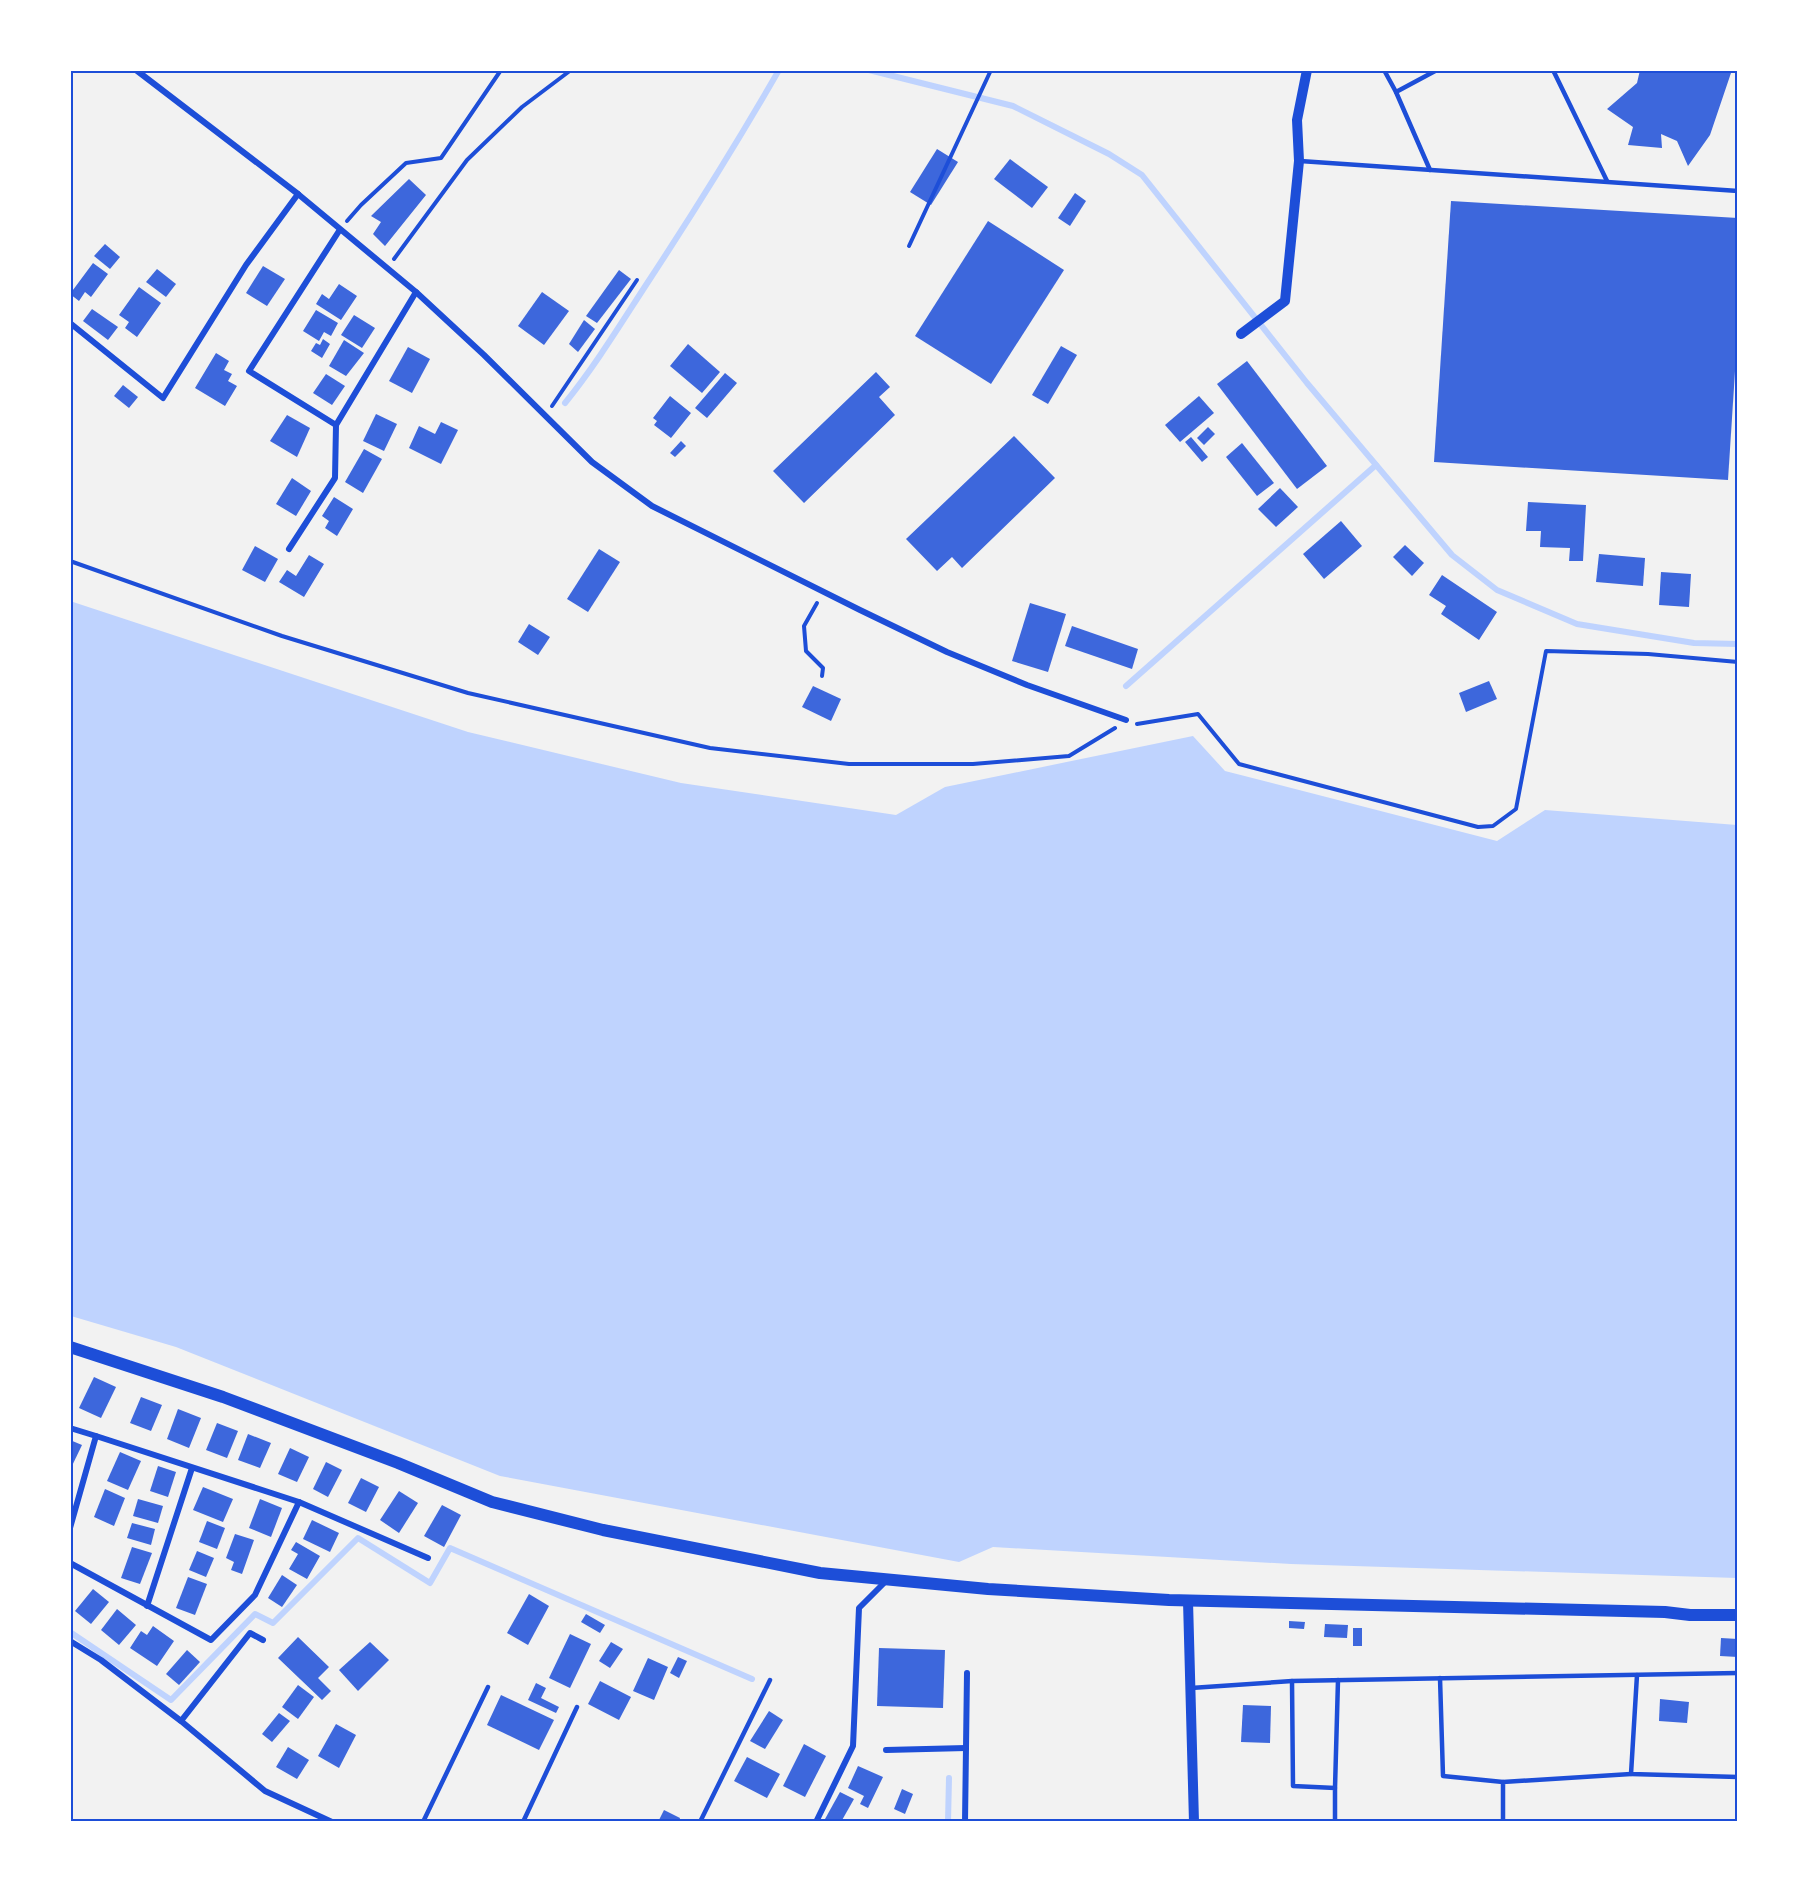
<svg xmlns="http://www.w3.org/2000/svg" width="1808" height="1892" font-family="'Asap Condensed',sans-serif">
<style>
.water{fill:#bfd3fe}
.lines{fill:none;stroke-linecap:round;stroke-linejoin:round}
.stream{stroke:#bfd3fe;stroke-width:6}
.building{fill:#3d67dc}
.path{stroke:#1d4ed8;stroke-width:4}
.service{stroke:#1d4ed8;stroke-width:4.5}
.minor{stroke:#1d4ed8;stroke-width:6}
.tertiary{stroke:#1d4ed8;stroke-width:10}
.secondary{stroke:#1d4ed8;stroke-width:12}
.neatline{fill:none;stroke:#1d4ed8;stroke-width:2}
</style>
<rect width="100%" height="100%" fill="#f2f2f2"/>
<polygon class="water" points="70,601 468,732 681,783 896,815 945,787 1193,736 1225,771 1497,841 1545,810 1737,825 1737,1578 1291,1564 993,1547 959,1562 500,1476 176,1347 71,1316"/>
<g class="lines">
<g class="stream">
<polyline points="869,70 1013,106 1109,154 1142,175 1307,383 1452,555 1497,590 1577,624 1694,643 1738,644"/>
<path d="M565 403C595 366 620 325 646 285 692 215 737 143 779 70"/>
<polyline points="1126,686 1376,465"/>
<polyline points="70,1632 171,1700 255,1614 273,1623 358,1538 430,1583 450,1548 752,1679"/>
<polyline points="948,1822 949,1778"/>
</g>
</g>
<g class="building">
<polygon points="1640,70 1732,70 1710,135 1688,166 1677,141 1661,134 1662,148 1628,145 1633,127 1607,109 1637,83"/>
<polygon points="937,149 958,162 931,205 910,192"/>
<polygon points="1010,159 1048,187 1032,208 994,179"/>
<polygon points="409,179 426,195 385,246 373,234 381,222 371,216"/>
<polygon points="1075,193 1086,201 1070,226 1058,218"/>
<polygon points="1451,201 1738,218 1738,325 1728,480 1434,462"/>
<polygon points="988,221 1064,270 991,384 915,336"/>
<polygon points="105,244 120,257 110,269 94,256"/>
<polygon points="93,263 108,274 91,297 85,292 79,301 70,294"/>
<polygon points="263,266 285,279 267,306 246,293"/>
<polygon points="157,269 176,284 166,297 146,282"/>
<polygon points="619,270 631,279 597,323 586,316"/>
<polygon points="339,284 357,296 341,320 316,304 322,294 329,299"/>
<polygon points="139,287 161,303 137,337 125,328 129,322 119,315"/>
<polygon points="542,292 569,311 544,345 518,326"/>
<polygon points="92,309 118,327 108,340 83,321"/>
<polygon points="316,310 338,323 331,336 324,332 319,341 303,331"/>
<polygon points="354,315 375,328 362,348 341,335"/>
<polygon points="584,320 595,329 578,352 569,344"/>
<polygon points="323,339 330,344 322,358 311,351 316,343 320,345"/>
<polygon points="344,340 364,353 346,376 329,366"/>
<polygon points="688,344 720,372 702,393 670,366"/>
<polygon points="1061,346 1077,355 1048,404 1032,395"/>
<polygon points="408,347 430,359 412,393 389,381"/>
<polygon points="216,353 229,361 224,370 232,374 228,381 237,386 225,406 195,388"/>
<polygon points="1247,361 1327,466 1297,489 1217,384"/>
<polygon points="876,372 890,387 879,397 895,415 804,503 773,471"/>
<polygon points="725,373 737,383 707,418 695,408"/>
<polygon points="326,374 345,386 332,405 313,393"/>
<polygon points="123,385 138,397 129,408 114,396"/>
<polygon points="670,396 691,413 671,438 654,425 657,421 653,418"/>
<polygon points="1199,396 1214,413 1180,442 1165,425"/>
<polygon points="376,414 397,424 384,451 363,441"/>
<polygon points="287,415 310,428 297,457 270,441"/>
<polygon points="441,422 458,430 441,464 409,448 419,426 435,434"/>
<polygon points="1208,427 1215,434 1204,445 1197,438"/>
<polygon points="1014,436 1055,478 962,568 952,557 937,571 906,539"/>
<polygon points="1191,437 1208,457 1202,462 1185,442"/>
<polygon points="681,441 686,446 675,457 670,453"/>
<polygon points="1242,443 1274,483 1257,496 1226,457"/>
<polygon points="364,449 382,459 363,493 345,482"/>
<polygon points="292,478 311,491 296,516 276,504"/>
<polygon points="1280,488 1298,507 1276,527 1258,509"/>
<polygon points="334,497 353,509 337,536 325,528 329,521 322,516"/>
<polygon points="1528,502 1586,505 1583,561 1569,561 1570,548 1540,547 1541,531 1526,531"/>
<polygon points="1341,521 1362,546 1324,579 1303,554"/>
<polygon points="1405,545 1424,563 1412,576 1393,557"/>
<polygon points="255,546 278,559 265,582 242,570"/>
<polygon points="599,549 620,562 588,612 567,599"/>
<polygon points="1599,554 1645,558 1643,586 1596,582"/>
<polygon points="309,555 324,564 304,597 279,582 287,570 296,576"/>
<polygon points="1661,572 1691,574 1689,607 1659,605"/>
<polygon points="1442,575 1497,612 1479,640 1441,614 1446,606 1429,595"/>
<polygon points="1030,603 1066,614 1048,672 1012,661"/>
<polygon points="529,624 550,637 538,655 518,642"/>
<polygon points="1072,626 1138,649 1132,669 1065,646"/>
<polygon points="1489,681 1497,699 1466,712 1459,693"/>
<polygon points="813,686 841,699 831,721 802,707"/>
<polygon points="94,1377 116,1387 101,1418 79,1408"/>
<polygon points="141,1397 162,1405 151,1431 130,1423"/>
<polygon points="178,1409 201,1418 189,1448 167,1439"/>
<polygon points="217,1423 238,1431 227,1458 206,1450"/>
<polygon points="248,1434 271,1443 260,1468 238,1460"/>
<polygon points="70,1440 82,1445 70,1470"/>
<polygon points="290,1448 309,1457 297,1482 278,1474"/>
<polygon points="120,1452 141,1461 128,1490 107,1481"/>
<polygon points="326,1462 342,1470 328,1497 313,1489"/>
<polygon points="158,1466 176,1472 168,1497 150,1491"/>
<polygon points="361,1478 379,1487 366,1512 348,1503"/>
<polygon points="203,1487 233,1499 223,1522 193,1510"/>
<polygon points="105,1489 125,1498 114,1526 94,1517"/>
<polygon points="399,1491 418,1503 399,1533 380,1520"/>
<polygon points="138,1499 163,1506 158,1523 133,1516"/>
<polygon points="260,1499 282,1508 271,1537 249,1528"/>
<polygon points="442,1505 461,1515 444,1547 424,1536"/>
<polygon points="312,1520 339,1533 330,1552 303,1539"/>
<polygon points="207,1521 225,1528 217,1549 199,1542"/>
<polygon points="132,1523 155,1529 151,1545 127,1538"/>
<polygon points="235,1534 254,1540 242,1574 231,1570 234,1562 226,1558"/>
<polygon points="296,1542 320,1556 307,1579 289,1569 298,1554 291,1550"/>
<polygon points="132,1547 152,1553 140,1584 121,1578"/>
<polygon points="197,1551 214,1558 206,1577 189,1570"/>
<polygon points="282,1575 297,1585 282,1607 268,1598"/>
<polygon points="188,1577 207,1584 195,1615 176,1608"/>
<polygon points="93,1589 109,1602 91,1624 75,1611"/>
<polygon points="529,1594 549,1606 528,1645 507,1633"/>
<polygon points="117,1609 136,1625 119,1645 101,1630"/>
<polygon points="586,1614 605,1625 600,1633 581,1622"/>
<polygon points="1289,1621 1305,1622 1304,1629 1289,1628"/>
<polygon points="1325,1624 1348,1625 1347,1638 1324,1637"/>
<polygon points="153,1626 174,1641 157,1666 130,1648 141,1631 147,1635"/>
<rect x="1353" y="1628" width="9" height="18"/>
<polygon points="570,1634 591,1644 570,1688 549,1678"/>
<polygon points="298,1637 329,1667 318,1678 331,1691 322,1700 278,1658"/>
<polygon points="1721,1638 1738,1639 1738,1657 1720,1656"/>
<polygon points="370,1642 389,1660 358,1691 339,1670"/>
<polygon points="611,1642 623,1649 610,1668 599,1661"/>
<polygon points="879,1648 945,1650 943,1708 877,1706"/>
<polygon points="187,1650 200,1662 179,1685 166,1674"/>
<polygon points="678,1657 687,1661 679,1678 670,1673"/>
<polygon points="648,1658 668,1667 654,1700 633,1691"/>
<polygon points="600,1681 631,1697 619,1720 588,1704"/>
<polygon points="536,1683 546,1688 541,1698 559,1707 556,1713 528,1700"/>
<polygon points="298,1685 314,1697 298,1719 282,1707"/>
<polygon points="501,1695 554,1720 539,1750 487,1725"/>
<polygon points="1660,1699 1689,1702 1687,1723 1659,1721"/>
<polygon points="1243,1705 1271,1706 1270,1743 1241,1742"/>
<polygon points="769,1711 783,1720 765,1749 750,1741"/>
<polygon points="279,1713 290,1721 272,1742 262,1734"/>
<polygon points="336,1724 356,1735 339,1768 318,1756"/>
<polygon points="804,1744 826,1756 805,1797 783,1786"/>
<polygon points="288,1747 309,1760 297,1779 276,1767"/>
<polygon points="747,1757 780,1774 767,1798 734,1781"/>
<polygon points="858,1766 883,1777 868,1808 860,1804 864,1796 848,1788"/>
<polygon points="902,1789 913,1794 905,1814 894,1809"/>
<polygon points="840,1792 854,1799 841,1822 830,1822 825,1819"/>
<polygon points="664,1810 680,1818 679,1822 658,1822"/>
</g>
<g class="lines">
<g class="path">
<polyline points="624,70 628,71"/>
<polyline points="347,221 361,205 406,163 441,158 501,70"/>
<polyline points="909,246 991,70"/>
<polyline points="394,259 467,160 522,107 571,70"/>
<polyline points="552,406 637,280"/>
<polyline points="70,561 282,636 468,693 710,748 849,764 973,764 1069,756 1115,728"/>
<polyline points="817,603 804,626 806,651 823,668 822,676"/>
<polyline points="1137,724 1198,714 1239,764 1478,827 1493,826 1516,809 1546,651 1648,654 1738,662"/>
</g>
<g class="service">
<polyline points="1384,70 1396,92"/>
<polyline points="1553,70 1607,181"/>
<polyline points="1300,161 1738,191"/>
<polyline points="1430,170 1396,92 1437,70"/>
<polyline points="1637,1675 1631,1774 1738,1777"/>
<polyline points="1440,1678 1443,1776 1503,1782"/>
<polyline points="1292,1681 1293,1786 1335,1788 1335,1822"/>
<polyline points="1191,1688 1292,1681 1738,1673"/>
<polyline points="1335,1788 1338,1680"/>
<polyline points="423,1822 488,1687"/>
<polyline points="523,1822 577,1707"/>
<polyline points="700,1822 770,1680"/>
<polyline points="1503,1822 1503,1782 1631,1774"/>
</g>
<g class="minor">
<polyline points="136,70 298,194 416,292 484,355 592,462 652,506 860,610 947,652 1027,685 1126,720"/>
<polyline points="70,323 163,398 246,265 298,194"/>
<polyline points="336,425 249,371 339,231"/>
<polyline points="289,549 335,478 336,425 416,292"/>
<polyline points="70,1428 96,1436 70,1528"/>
<polyline points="96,1436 299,1502 428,1558"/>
<polyline points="70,1563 211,1640 255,1595 299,1502"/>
<polyline points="147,1606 192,1468"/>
<polyline points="70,1641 101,1660 181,1721 265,1791 332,1822"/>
<polyline points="181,1721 250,1633 263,1640"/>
<polyline points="886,1750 966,1748"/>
<polyline points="816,1822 853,1746 859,1608 887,1580"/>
<polyline points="965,1822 967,1673"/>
</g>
<g class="tertiary">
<polyline points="1241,334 1285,301 1299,161 1297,120 1307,70"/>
<polyline points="1188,1601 1194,1822"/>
</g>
<polyline class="secondary" points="70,1347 223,1397 398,1463 492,1502 603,1530 820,1573 988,1589 1169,1600 1665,1612 1690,1615 1738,1615"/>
</g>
<rect width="1808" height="1892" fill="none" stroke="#ffffff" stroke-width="144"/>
<rect x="72" y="72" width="1664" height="1748" class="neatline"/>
</svg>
